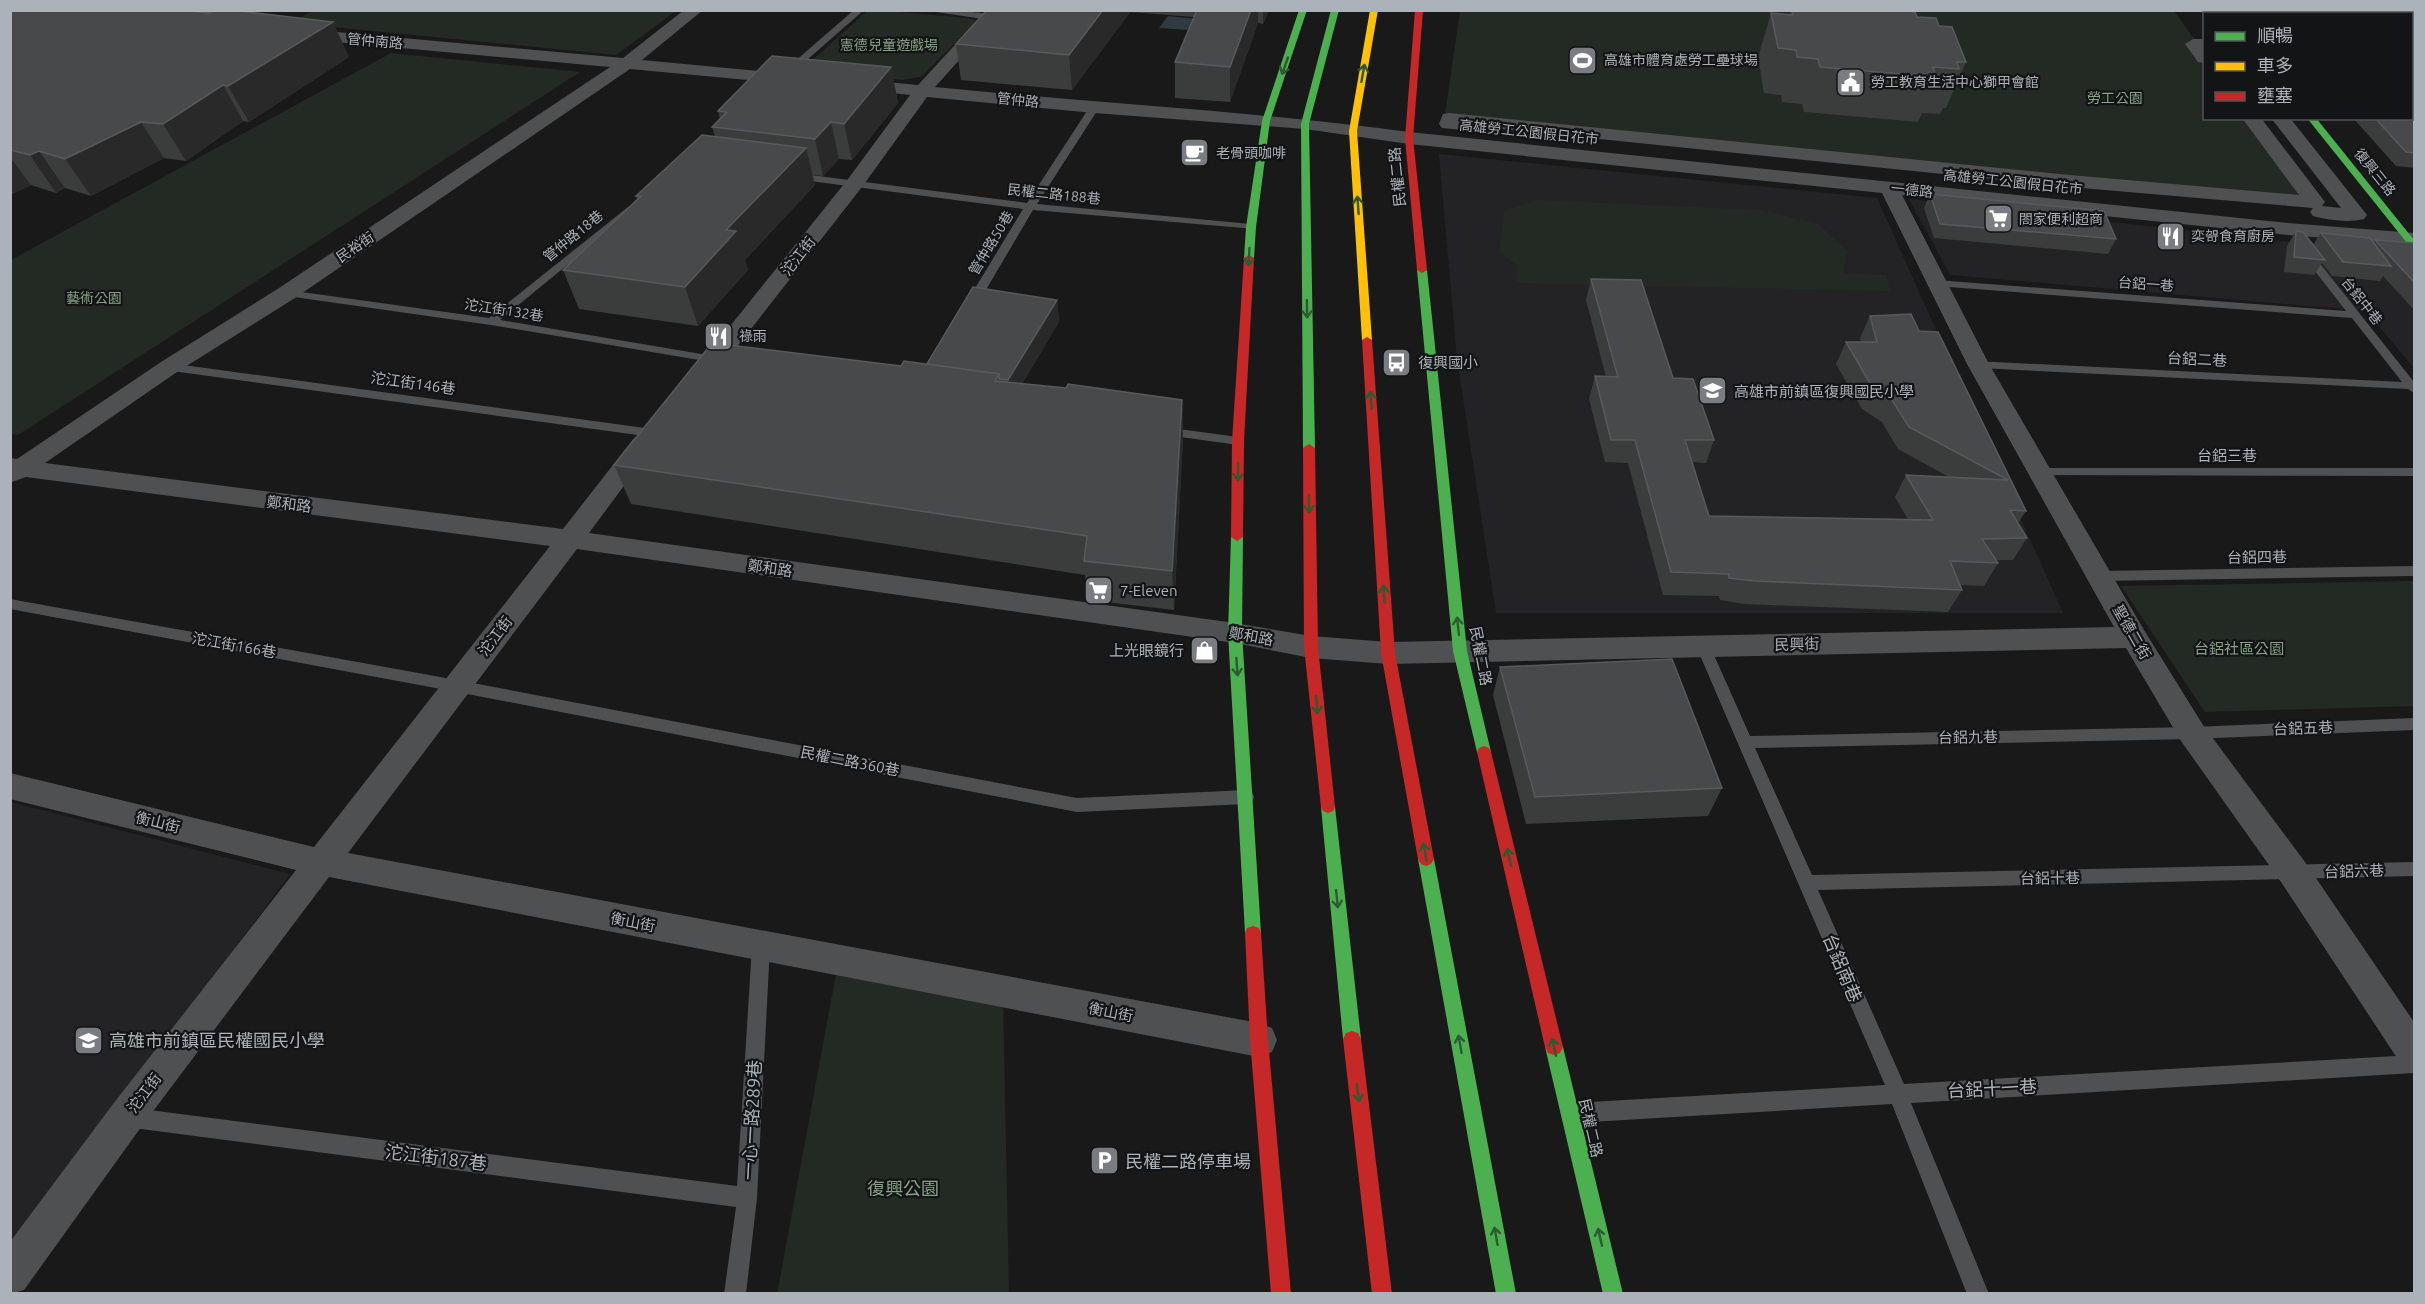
<svg xmlns="http://www.w3.org/2000/svg" width="2425" height="1304" font-family="Ubuntu,'Noto Sans TC',sans-serif">
<style>
.built{fill:#232325}
.green{fill:#232a23}
.water{fill:#303b3f}
.lines{fill:none;stroke-linecap:round;stroke-linejoin:round}
.lane{fill:#4e5052;fill-rule:evenodd}
.street{fill:#4e5052;fill-rule:evenodd}
.fast{fill:#4caf50;fill-rule:evenodd}
.slow{fill:#ffc107;fill-rule:evenodd}
.jam{fill:#c62828;fill-rule:evenodd}
.wall{fill:#3b3d3d}
.shaded-wall{fill:#292929}
.building{fill:#48494b;stroke:#575a5c;stroke-width:1.5}
.oneway{stroke:#2d5a30}
.labels{text-anchor:middle;dominant-baseline:central;stroke-width:4.5;stroke-linejoin:round;paint-order:stroke}
.far-street-label{font-size:14px;fill:#acb2b9;stroke:#131415}
.far-park-label{font-size:14px;fill:#87a384;stroke:#131415}
.far-poi-label{font-size:14px;fill:#acb2b9;stroke:#131415;text-anchor:start}
.street-label{font-size:15px;fill:#acb2b9;stroke:#131415}
.poi-label{font-size:15px;fill:#acb2b9;stroke:#131415;text-anchor:start}
.park-label{font-size:15px;fill:#87a384;stroke:#131415}
.near-street-label{font-size:18px;fill:#acb2b9;stroke:#131415}
.near-poi-label{font-size:18px;fill:#acb2b9;stroke:#131415;text-anchor:start}
.near-park-label{font-size:18px;fill:#87a384;stroke:#131415}
</style>
<rect width="100%" height="100%" fill="#191919"/>
<g class="built">
<polygon points="1439,154 1877,198 2063,613 1496,613 1457,359"/>
<polygon points="1909,199 2414,256 2414,368 2366,311 1950,275"/>
<polygon points="11,802 290,874 11,1249"/>
</g>
<g class="green">
<polygon points="313,10 676,11 616,55 292,23"/>
<polygon points="867,11 887,11 968,18 977,21 921,77 903,80 813,71 807,65"/>
<polygon points="1460,11 2174,11 2204,53 2204,118 2253,119 2319,207 1445,114"/>
<polygon points="391,53 580,72 18,435 11,434 11,260"/>
<polygon points="1538,200 1761,210 1818,224 1847,251 1843,273 1886,275 1890,291 1516,283 1518,265 1499,253 1504,211"/>
<polygon points="2414,581 2414,706 2205,712 2121,586"/>
<polygon points="838,963 1003,997 1009,1293 777,1294"/>
</g>
<polygon class="water" points="1168,16 1197,19 1190,30 1159,28"/>
<g class="lines">
<g class="lane">
<polygon points="854,10 864,10 792,73 786,73 786,69"/>
<polygon points="922,10 954,10 990,14 994,17 990,20"/>
<polygon points="1094,105 1099,108 1037,204 1251,224 1255,225 1255,229 1033,210 977,305 971,308 965,305 1023,209 795,179 790,176 795,173 1027,203 1089,108"/>
<polygon points="628,207 633,210 632,212 500,320 719,357 725,361 723,364 491,325 287,296 281,293 287,290 489,318"/>
<polygon points="2306,250 2310,251 2414,382 2414,393 2408,389 1978,368 1972,364 1974,361 2402,382 2352,318 1936,286 1930,283 1936,280 2346,311 2301,253"/>
<polygon points="169,363 652,429 658,433 652,437 165,370 165,364"/>
<polygon points="1164,427 1238,437 1244,441 1238,445 1159,434 1158,431"/>
<polygon points="2039,468 2414,468 2414,476 2034,475 2032,472 2034,469"/>
<polygon points="2414,566 2414,576 2099,581 2092,576 2099,571"/>
<polygon points="10,599 457,680 1077,798 1246,790 1252,792 1254,797 1252,802 1246,804 1077,812 457,692 10,609"/>
<polygon points="1703,640 1708,642 1710,646 1750,736 2192,727 2414,718 2414,730 2192,739 1755,748 1812,875 2414,862 2414,876 1818,890 1904,1084 2414,1055 2414,1073 1911,1103 1989,1294 1967,1294 1892,1104 1573,1123 1566,1120 1563,1113 1566,1106 1573,1103 1885,1085 1696,646 1698,642"/>
<polygon points="761,938 767,940 770,946 757,1198 746,1294 724,1294 736,1207 126,1127 119,1124 116,1117 119,1110 126,1107 737,1186 752,946 755,940"/>
</g>
<g class="street">
<path d="M684 10H703L642 60 792 74 798 75 801 79 798 83 792 84 630 69 295 298 177 372 45 463 563 529 634 438 643 436 652 438 655 444 589 533 1235 623 1311 636 1388 642 2114 627 1967 364 1882 193 1409 144 1305 129 1094 113 927 97 862 187 711 380 703 382 695 380 691 375 848 179 910 95 855 89 849 88 846 84 849 80 855 79 918 85 987 10H1004L935 87C1093 103 1252 111 1409 132L2288 223 2414 233V245L2288 235 1902 195 1989 364 2144 630 2203 725 2305 862 2414 1022V1069L2401 1064 2281 882 2181 741 2126 648 1388 664 1311 658 1235 643 577 549 348 853 1259 1023 1272 1028 1277 1040 1272 1052 1259 1057 329 877 139 1130 24 1290 10 1294V1242L113 1104 296 870 10 799V773L314 847 550 546 26 477 12 482 10 458 17 459 161 362 279 288 610 67 303 39 295 34 297 31 303 29 623 58Z"/>
<polygon points="2193,39 2204,39 2204,63 2198,62 2185,44"/>
<rect x="2412" y="44" width="2" height="10"/>
<path d="M1449 113 2070 175 2299 195 2242 118H2261L2322 198 2325 202 2322 206 2341 208 2271 118H2290L2367 215 2364 219C2349 223 2328 220 2313 216L2310 212 2313 208 2070 187 1492 128 1483 132 1442 128 1439 124 1443 114Z"/>
</g>
<g class="fast">
<polygon points="1299,10 1307,10 1270,121 1256,227 1254,258 1249,261 1244,258 1246,227 1262,121"/>
<polygon points="1331,10 1339,10 1309,124 1315,448 1309,452 1303,448 1301,124"/>
<polygon points="2307,118 2316,118 2414,240 2414,249 2411,248"/>
<polygon points="1422,267 1427,270 1467,651 1491,752 1489,756 1479,756 1477,752 1453,651 1417,270"/>
<polygon points="1237,533 1243,537 1242,633 1261,933 1259,938 1253,940 1247,938 1245,933 1228,633 1231,537"/>
<polygon points="1328,801 1333,803 1335,807 1361,1039 1358,1045 1352,1047 1346,1045 1343,1039 1321,807 1323,803"/>
<polygon points="1426,852 1431,854 1434,859 1516,1294 1496,1294 1418,859 1421,854"/>
<polygon points="1554,1039 1560,1041 1563,1047 1623,1294 1603,1294 1545,1047 1548,1041"/>
</g>
<g class="slow">
<polygon points="1370,10 1378,10 1357,131 1372,340 1367,343 1362,340 1349,131"/>
<polygon points="2220,10 2227,10 2229,14 2222,14"/>
</g>
<g class="jam">
<polygon points="1415,10 1423,10 1413,138 1427,270 1422,273 1417,270 1405,138"/>
<polygon points="1249,255 1254,258 1244,441 1243,537 1237,541 1231,537 1232,441 1244,258"/>
<polygon points="1367,337 1372,340 1395,653 1434,859 1431,864 1426,866 1421,864 1418,859 1381,653 1362,340"/>
<polygon points="1309,444 1315,448 1318,647 1335,807 1333,811 1328,813 1323,811 1321,807 1304,647 1303,448"/>
<polygon points="1484,746 1489,748 1491,752 1563,1047 1560,1053 1554,1055 1548,1053 1545,1047 1477,752 1479,748"/>
<polygon points="1253,926 1259,928 1261,933 1268,1040 1291,1294 1271,1294 1250,1040 1245,933 1247,928"/>
<polygon points="1352,1031 1358,1033 1361,1039 1392,1294 1372,1294 1343,1039 1346,1033"/>
</g>
</g>
<g class="wall">
<polygon points="10,10 349,57 249,122 243,121 186,161 164,158 91,196 65,188 56,193 31,185 10,195"/>
<polygon points="987,10 1269,10 1263,24 1258,23 1230,102 1175,98 1175,62 1194,17 1130,12 1072,90 961,80 956,44"/>
<polygon points="1791,10 1900,10 1939,26 1966,62 1946,108 1943,108 1940,114 1922,113 1918,122 1804,112 1802,104 1782,102 1781,95 1764,93 1758,57 1771,13 1789,15"/>
<polygon points="2252,10 2315,10 2317,14 2254,14"/>
<polygon points="891,67 898,103 852,160 839,159 823,176 812,175 815,185 745,260 748,270 698,326 579,309 563,270 637,199 636,196 715,137 712,127 720,119 718,111"/>
<polygon points="2415,111 2415,168 2396,166 2353,118 2412,118"/>
<polygon points="1930,194 2116,239 2108,254 1934,238 1924,208"/>
<polygon points="2296,231 2313,245 2321,233 2373,242 2375,240 2415,243 2415,311 2383,276 2380,281 2332,276 2322,263 2314,275 2284,272 2287,246"/>
<polygon points="1591,279 1673,378 1714,440 1706,463 1692,462 1709,516 1908,519 1895,497 1906,475 1949,477 1898,449 1882,422 1862,409 1836,364 1846,342 1861,342 1860,338 1870,316 1919,331 2026,511 2018,523 2027,538 2013,560 1996,560 1998,563 1984,586 1959,585 1962,590 1948,612 1745,604 1720,600 1719,596 1663,595 1628,463 1605,462 1589,399 1595,376 1606,377 1586,300"/>
<polygon points="1057,300 1059,322 1022,384 1182,400 1183,439 1174,610 1088,600 1085,575 631,504 614,465 901,366 927,364"/>
<polygon points="1500,667 1722,788 1708,816 1526,824 1493,695"/>
</g>
<g class="shaded-wall">
<polygon points="1103,10 1130,10 1130,12 1072,90 1069,55"/>
<polygon points="1251,10 1258,10 1258,23 1230,102 1230,67"/>
<polygon points="1263,10 1269,10 1263,24"/>
<polygon points="333,22 349,57 249,122 228,86"/>
<polygon points="891,67 898,103 852,160 844,124"/>
<polygon points="223,85 243,121 186,161 163,124"/>
<polygon points="141,122 164,158 91,196 65,159"/>
<polygon points="831,122 839,159 823,176 815,139"/>
<polygon points="806,148 815,185 745,260 748,270 698,326 685,287 726,230"/>
<polygon points="39,151 65,188 56,193 30,155"/>
<polygon points="10,157 31,185 10,195"/>
<polygon points="1057,300 1059,322 1011,402 1008,380"/>
<polygon points="1182,400 1183,439 1174,610 1172,571"/>
</g>
<g class="building">
<polygon points="10,10 180,10 209,13 214,10 230,10 333,22 228,86 223,85 163,124 141,122 65,159 39,151 30,155 10,150"/>
<polygon points="987,10 1103,10 1069,55 956,44"/>
<polygon points="1197,10 1251,10 1230,67 1175,62"/>
<polygon points="1792,10 1900,10 1915,12 1917,17 1936,18 1939,26 1952,27 1966,62 1957,62 1959,69 1933,67 1936,77 1820,67 1818,59 1797,57 1796,50 1778,48 1771,13 1793,15"/>
<polygon points="2279,10 2315,10 2317,14 2281,14"/>
<polygon points="772,56 891,67 844,124 831,122 815,139 712,127 727,112 718,111"/>
<polygon points="2412,108 2415,111 2415,153 2406,152 2375,118 2412,118"/>
<polygon points="702,135 806,148 726,230 736,231 685,287 563,270 641,196 636,196"/>
<polygon points="1930,194 2104,211 2116,239 1940,224"/>
<polygon points="2296,231 2303,232 2325,260 2294,257"/>
<polygon points="2321,233 2370,238 2391,266 2343,262"/>
<polygon points="2375,240 2415,243 2415,283"/>
<polygon points="1591,279 1641,280 1673,378 1693,379 1714,440 1685,440 1709,516 1933,520 1906,475 2008,480 1909,427 1892,400 1872,387 1846,342 1877,342 1870,316 1911,314 1919,331 1938,332 2026,511 2010,510 2027,538 1982,539 1998,563 1950,561 1962,590 1755,581 1729,578 1729,574 1671,572 1635,440 1611,440 1595,376 1618,377"/>
<polygon points="973,287 1057,300 1008,380 999,379 999,374 927,364"/>
<polygon points="712,343 901,366 904,361 999,374 995,381 1066,388 1068,384 1182,400 1172,571 1084,561 1087,536 614,465"/>
<polygon points="1672,659 1722,788 1535,797 1500,667"/>
</g>
<defs><path id="oneway-shaft" d="M-6 0H5M1.5-3L5.5 0L1.5 3" fill="none" stroke-width="1.6" stroke-linecap="round" stroke-linejoin="round" transform="scale(1.5)"/></defs>
<g class="oneway">
<use href="#oneway-shaft" transform="translate(1285 66) rotate(109)"/>
<use href="#oneway-shaft" transform="translate(1363 73) rotate(-80)"/>
<use href="#oneway-shaft" transform="translate(1358 205) rotate(-94)"/>
<use href="#oneway-shaft" transform="translate(1249 257) rotate(93)"/>
<use href="#oneway-shaft" transform="translate(1307 309) rotate(89)"/>
<use href="#oneway-shaft" transform="translate(1371 400) rotate(-94)"/>
<use href="#oneway-shaft" transform="translate(1238 472) rotate(91)"/>
<use href="#oneway-shaft" transform="translate(1309 504) rotate(89)"/>
<use href="#oneway-shaft" transform="translate(1384 594) rotate(-94)"/>
<use href="#oneway-shaft" transform="translate(1458 626) rotate(-96)"/>
<use href="#oneway-shaft" transform="translate(1237 667) rotate(86)"/>
<use href="#oneway-shaft" transform="translate(1317 705) rotate(84)"/>
<use href="#oneway-shaft" transform="translate(1425 852) rotate(-100)"/>
<use href="#oneway-shaft" transform="translate(1509 857) rotate(-103)"/>
<use href="#oneway-shaft" transform="translate(1337 899) rotate(84)"/>
<use href="#oneway-shaft" transform="translate(1460 1044) rotate(-100)"/>
<use href="#oneway-shaft" transform="translate(1554 1047) rotate(-103)"/>
<use href="#oneway-shaft" transform="translate(1358 1093) rotate(83)"/>
<use href="#oneway-shaft" transform="translate(1496 1236) rotate(-100)"/>
<use href="#oneway-shaft" transform="translate(1600 1237) rotate(-103)"/>
</g>
<defs>
<symbol id="stadium-square" viewBox="-11 -11 22 22"><rect x="-9" y="-9" width="18" height="18" rx="4" fill="#797c81" stroke="#131415"/><path d="M0-5a6.5 5 0 1 0 0 10a6.5 5 0 1 0 0-10ZM-3.5-1.8h7v3.6h-7Z" fill="#fff"/></symbol>
<symbol id="civic-square" viewBox="-11 -11 22 22"><rect x="-9" y="-9" width="18" height="18" rx="4" fill="#797c81" stroke="#131415"/><path d="M-.6-6.5H3V-4.5H.6V-3L4-1V1h2V6H-6V1h2V-1L-.6-3ZM-1.2 2.5V6h2.4V2.5Z" fill="#fff"/></symbol>
<symbol id="cafe-square" viewBox="-11 -11 22 22"><rect x="-9" y="-9" width="18" height="18" rx="4" fill="#797c81" stroke="#131415"/><path d="M-5.5-4.5H6V0H3Q3 3.5 0 3.5H-2.5Q-5.5 3.5-5.5 0ZM3-3.2v2h1.7v-2ZM-6 4.5H4V6H-6Z" fill="#fff"/></symbol>
<symbol id="supermarket-square" viewBox="-11 -11 22 22"><rect x="-9" y="-9" width="18" height="18" rx="4" fill="#797c81" stroke="#131415"/><path d="M-6-5.5h2.5l.6 2H6L4.5 2H-2.5L-4.4-4H-6ZM-1.5 3.2a1.3 1.3 0 1 0 .1 0ZM3 3.2a1.3 1.3 0 1 0 .1 0Z" fill="#fff"/></symbol>
<symbol id="restaurant-square" viewBox="-11 -11 22 22"><rect x="-9" y="-9" width="18" height="18" rx="4" fill="#797c81" stroke="#131415"/><path d="M-5-6h1v4h1v-4h1v4h1v-4h1v5L-1.5 .5V6h-2V.5L-5-1ZM5-6V6H3V1.5H1.5Q1.5-4 5-6Z" fill="#fff"/></symbol>
<symbol id="bus-square" viewBox="-11 -11 22 22"><rect x="-9" y="-9" width="18" height="18" rx="4" fill="#797c81" stroke="#131415"/><path d="M-5-6H5V4H4V6H2V4H-2V6H-4V4H-5ZM-3.5-4V0h7V-4ZM-3.5 1.2v1.5H-2V1.2ZM2 1.2v1.5H3.5V1.2Z" fill="#fff"/></symbol>
<symbol id="school-square" viewBox="-11 -11 22 22"><rect x="-9" y="-9" width="18" height="18" rx="4" fill="#797c81" stroke="#131415"/><path d="M0-5L7-2L0 1L-7-2ZM-4 1L0 2.5L4 1V4Q0 6-4 4Z" fill="#fff"/></symbol>
<symbol id="shop-square" viewBox="-11 -11 22 22"><rect x="-9" y="-9" width="18" height="18" rx="4" fill="#797c81" stroke="#131415"/><path d="M-5-2.5h2.3a2.7 3.5 0 0 1 5.4 0H5L5.5 6h-11ZM-1.5-2.5h3a1.5 2.3 0 0 0-3 0Z" fill="#fff"/></symbol>
<symbol id="parking-square" viewBox="-11 -11 22 22"><rect x="-9" y="-9" width="18" height="18" rx="4" fill="#797c81" stroke="#131415"/><path d="M-3.5-5.5H1a3.5 3.5 0 0 1 0 7H-1V5.5H-3.5ZM-1-3.4V-.6H.8a1.4 1.4 0 0 0 0-2.8Z" fill="#fff"/></symbol>
</defs>
<g fill-rule="evenodd">
<use href="#stadium-square" x="1566" y="44" width="33" height="33"/>
<use href="#civic-square" x="1834" y="66" width="33" height="33"/>
<use href="#cafe-square" x="1178" y="136" width="33" height="33"/>
<use href="#supermarket-square" x="1982" y="202" width="33" height="33"/>
<use href="#restaurant-square" x="2154" y="220" width="33" height="33"/>
<use href="#restaurant-square" x="702" y="320" width="33" height="33"/>
<use href="#bus-square" x="1380" y="346" width="33" height="33"/>
<use href="#school-square" x="1696" y="374" width="33" height="33"/>
<use href="#supermarket-square" x="1082" y="574" width="33" height="33"/>
<use href="#shop-square" x="1188" y="634" width="33" height="33"/>
<use href="#school-square" x="72" y="1024" width="33" height="33"/>
<use href="#parking-square" x="1088" y="1144" width="33" height="33"/>
</g>
<g class="labels">
<g class="far-street-label">
<text transform="translate(375 41) rotate(5)">管仲南路</text>
<text transform="translate(1018 100) rotate(6)">管仲路</text>
<text transform="translate(1529 132) rotate(6)">高雄勞工公園假日花市</text>
<text transform="translate(2375 172) rotate(51)">復興三路</text>
<text transform="translate(2013 182) rotate(6)">高雄勞工公園假日花市</text>
<text transform="translate(1912 190) rotate(6)">一德路</text>
<text transform="translate(1054 194) rotate(6)">民權二路188巷</text>
<text transform="translate(573 236) rotate(-39)">管仲路18巷</text>
<text transform="translate(991 243) rotate(-59)">管仲路50巷</text>
<text transform="translate(355 247) rotate(-34)">民裕街</text>
<text transform="translate(2146 284) rotate(4)">台鋁一巷</text>
<text transform="translate(2362 301) rotate(52)">台鋁中巷</text>
<text transform="translate(504 310) rotate(9)">沱江街132巷</text>
</g>
<g class="far-park-label">
<text x="889" y="45">憲德兒童遊戲場</text>
<text x="2115" y="98">勞工公園</text>
<text x="94" y="298">藝術公園</text>
</g>
<g class="far-poi-label">
<text x="1604" y="60">高雄市體育處勞工壘球場</text>
<text x="1871" y="82">勞工教育生活中心獅甲會館</text>
<text x="1216" y="153">老骨頭咖啡</text>
<text x="2019" y="219">閤家便利超商</text>
<text x="2191" y="236">奕哿食育廚房</text>
<text x="739" y="336">祿雨</text>
</g>
<g class="street-label">
<text transform="translate(1397 177) rotate(-96)">民權二路</text>
<text transform="translate(798 256) rotate(-52)">沱江街</text>
<text transform="translate(2197 359) rotate(3)">台鋁二巷</text>
<text transform="translate(413 383) rotate(8)">沱江街146巷</text>
<text x="2227" y="455">台鋁三巷</text>
<text transform="translate(289 504) rotate(7)">鄭和路</text>
<text transform="translate(2257 557) rotate(-1)">台鋁四巷</text>
<text transform="translate(770 568) rotate(8)">鄭和路</text>
<text transform="translate(2132 632) rotate(60)">聖德二街</text>
<text transform="translate(495 636) rotate(-53)">沱江街</text>
<text transform="translate(1251 636) rotate(10)">鄭和路</text>
<text transform="translate(1797 644) rotate(-1)">民興街</text>
<text transform="translate(234 645) rotate(10)">沱江街166巷</text>
<text transform="translate(1481 656) rotate(79)">民權二路</text>
<text transform="translate(2303 728) rotate(-2)">台鋁五巷</text>
<text transform="translate(1968 737) rotate(-1)">台鋁九巷</text>
<text transform="translate(850 761) rotate(11)">民權二路360巷</text>
<text transform="translate(158 822) rotate(14)">衡山街</text>
<text transform="translate(2354 871) rotate(-2)">台鋁六巷</text>
<text transform="translate(2050 878) rotate(-1)">台鋁十巷</text>
<text transform="translate(633 922) rotate(11)">衡山街</text>
<text transform="translate(1111 1012) rotate(11)">衡山街</text>
<text transform="translate(144 1093) rotate(-53)">沱江街</text>
<text transform="translate(1591 1128) rotate(77)">民權二路</text>
</g>
<g class="poi-label">
<text x="1418" y="362">復興國小</text>
<text x="1734" y="391">高雄市前鎮區復興國民小學</text>
<text x="1120" y="590">7-Eleven</text>
<text x="1184" y="650" text-anchor="end">上光眼鏡行</text>
</g>
<g class="park-label">
<text x="2239" y="648">台鋁社區公園</text>
</g>
<g class="near-street-label">
<text transform="translate(1843 968) rotate(67)">台鋁南巷</text>
<text transform="translate(1992 1088) rotate(-3)">台鋁十一巷</text>
<text transform="translate(751 1120) rotate(-87)">一心一路289巷</text>
<text transform="translate(436 1157) rotate(7)">沱江街187巷</text>
</g>
<g class="near-poi-label">
<text x="109" y="1040">高雄市前鎮區民權國民小學</text>
<text x="1125" y="1161">民權二路停車場</text>
</g>
<g class="near-park-label">
<text x="903" y="1188">復興公園</text>
</g>
</g>
<rect width="2425" height="1304" fill="none" stroke="#acb2b9" stroke-width="24"/>
<rect x="2203" y="12" width="210" height="108" fill="#131415" stroke="#505357" stroke-width="1.5"/>
<rect x="2215" y="32" width="30" height="9" fill="#4caf50" stroke="#505357" stroke-width="1.5"/>
<text x="2257" y="42" font-size="18" fill="#acb2b9">順暢</text>
<rect x="2215" y="62" width="30" height="9" fill="#ffc107" stroke="#505357" stroke-width="1.5"/>
<text x="2257" y="72" font-size="18" fill="#acb2b9">車多</text>
<rect x="2215" y="92" width="30" height="9" fill="#c62828" stroke="#505357" stroke-width="1.5"/>
<text x="2257" y="102" font-size="18" fill="#acb2b9">壅塞</text>
</svg>
